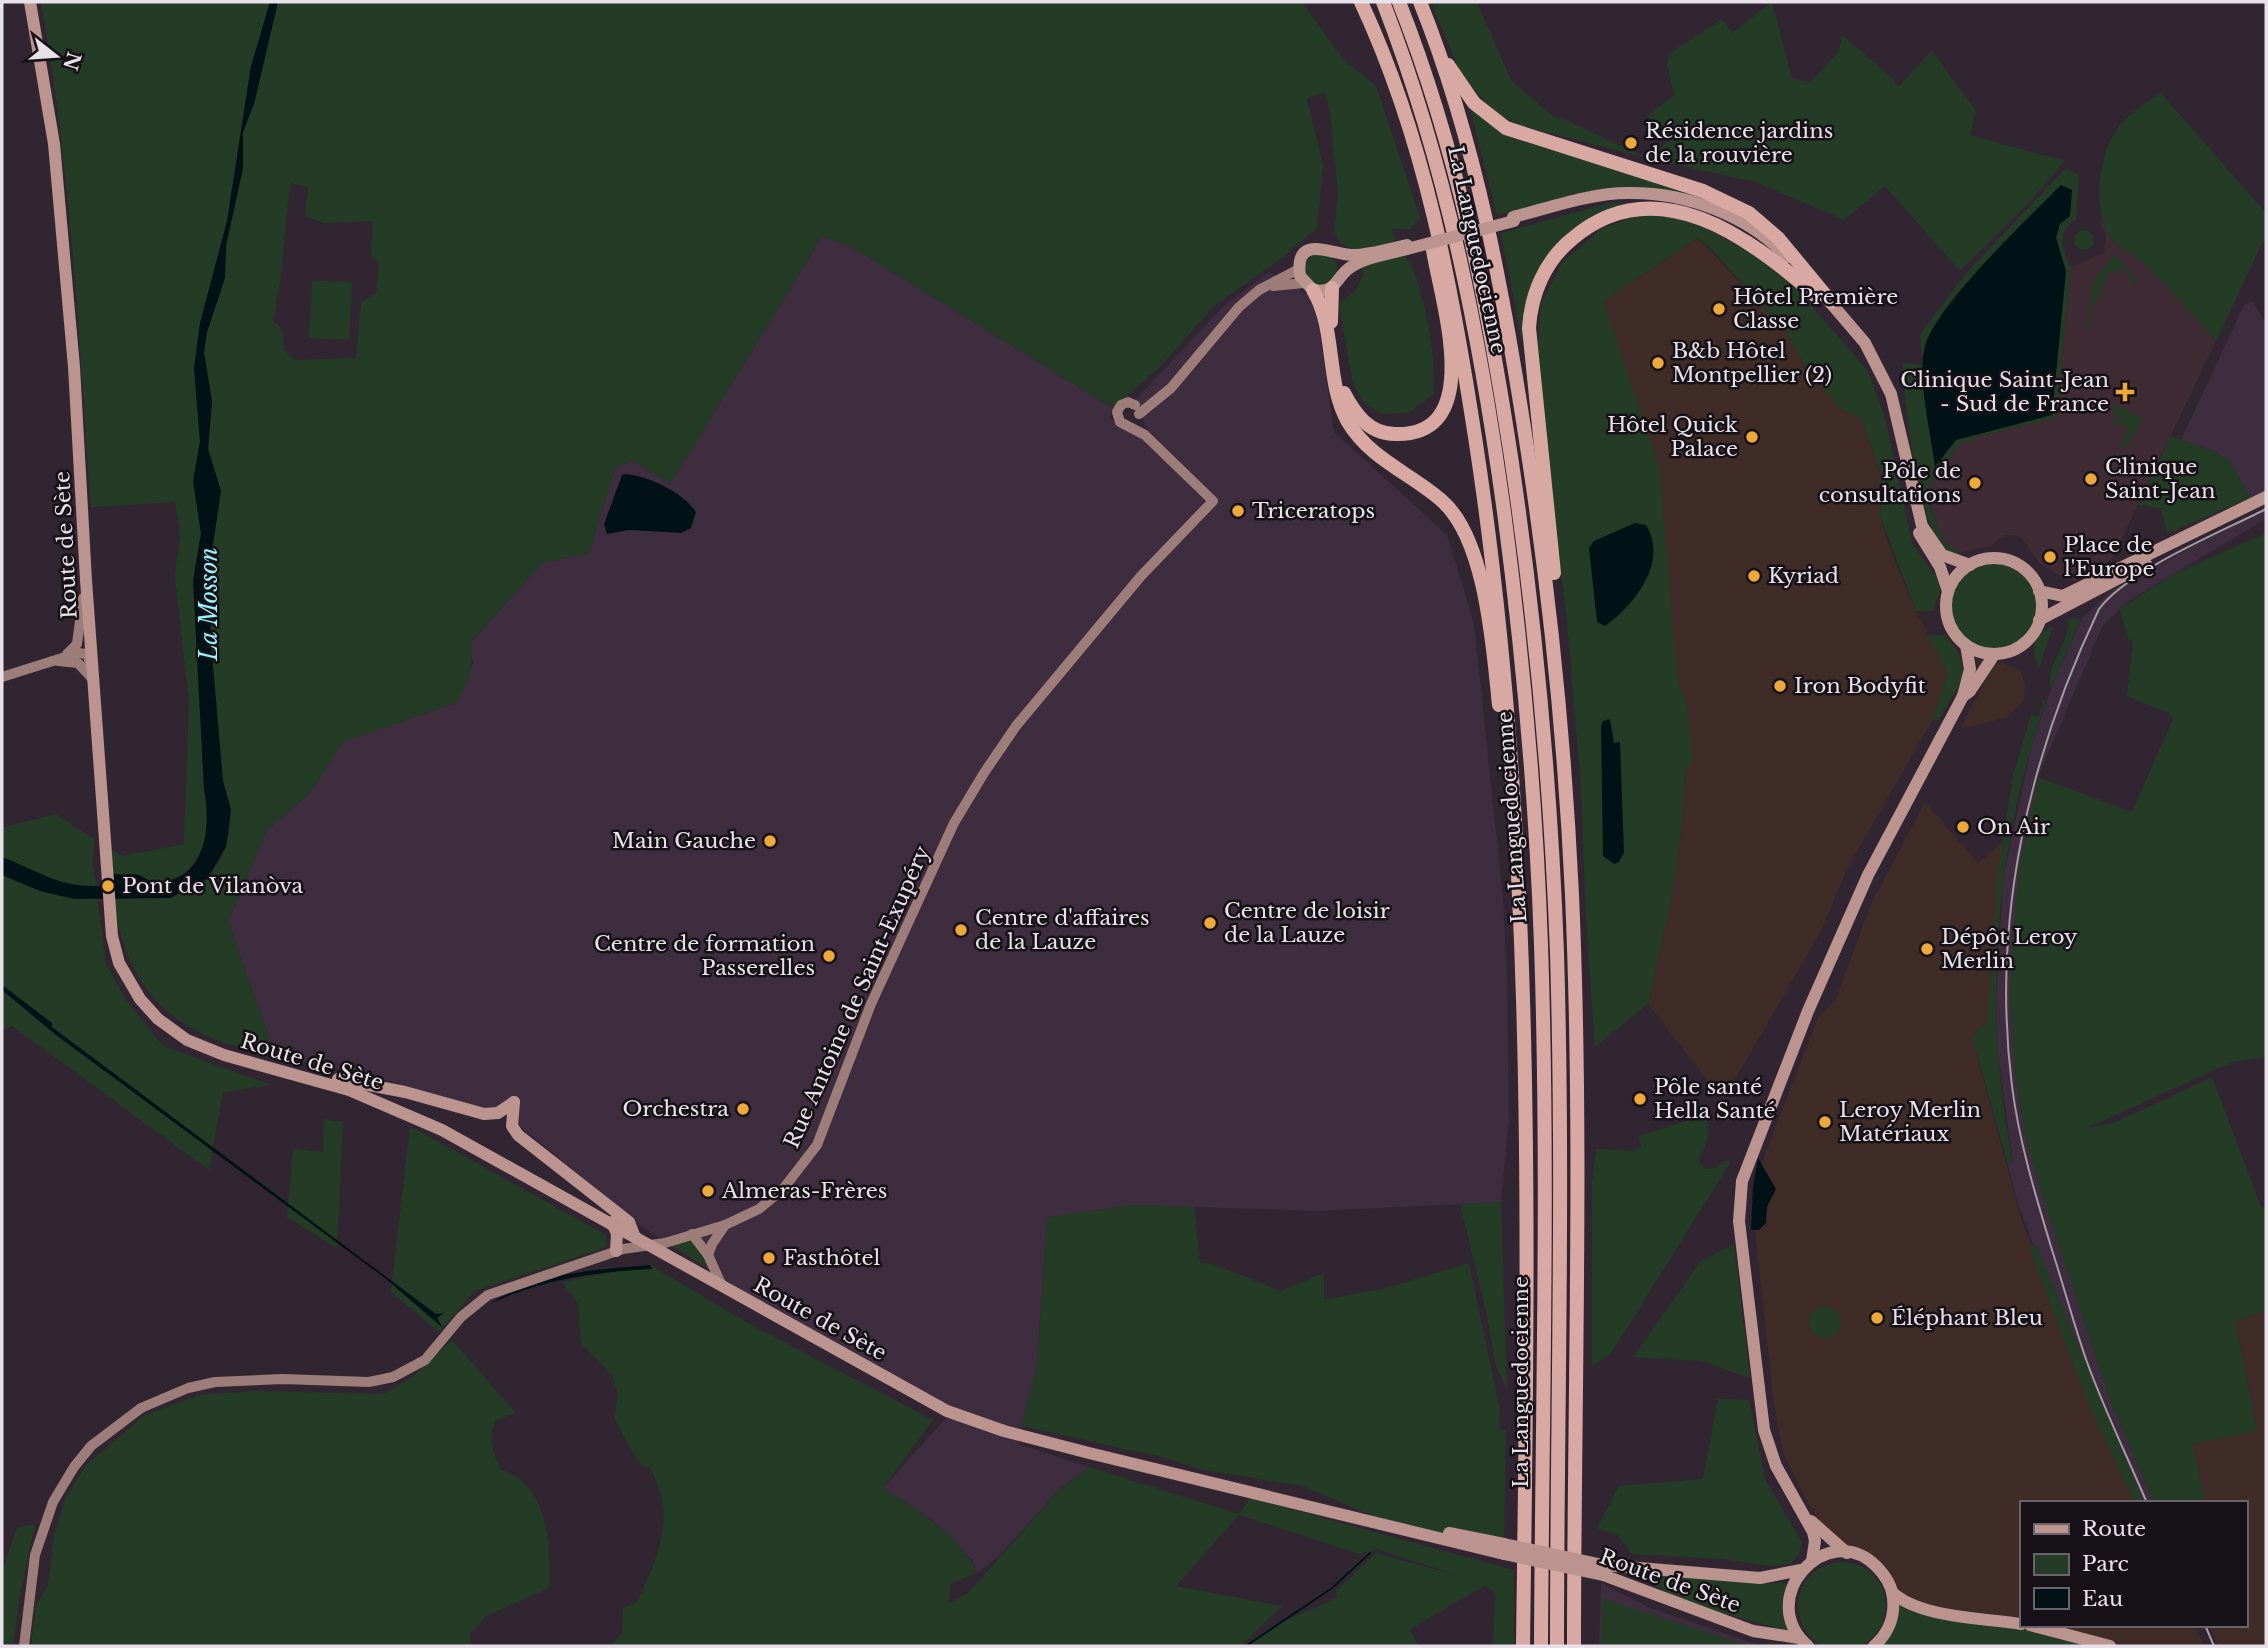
<svg xmlns="http://www.w3.org/2000/svg" width="2268" height="1648" font-family="'Libre Baskerville',serif">
<style>
.commercial{fill:#3f2c27}
.built{fill:#3e2d3e}
.medical{fill:#3e2b33}
.green{fill:#243c25;fill-rule:evenodd}
.water{fill:#001216}
.lines{fill:none;stroke-linecap:round;stroke-linejoin:round}
.stream{stroke:#001216;stroke-width:2}
.secondary{stroke:#9c7d7a;stroke-width:10}
.primary{stroke:#bb938f;stroke-width:12}
.highway{stroke:#d8a8a3;stroke-width:14}
.tram{stroke:#a49aa4;stroke-width:2}
.primary-bridge{stroke:#bb938f;stroke-width:12}
.poi-dot{fill:#eca93a;stroke:#161116;stroke-width:2.5}
.labels{text-anchor:middle;dominant-baseline:central;stroke-width:5;stroke-linejoin:round;paint-order:stroke}
.poi-label{font-size:21px;fill:#e9e1e9;stroke:#161116;text-anchor:start}
.street-label{font-size:21px;fill:#e9e1e9;stroke:#161116}
.water-label{font-size:23px;font-style:italic;fill:#99f3fe;stroke:#161116}
</style>
<rect width="100%" height="100%" fill="#312532"/>
<g class="commercial">
<polygon points="1698,238 1786,331 1805,366 1841,409 1862,420 1882,479 1880,516 1892,554 1916,611 1948,673 1932,721 1848,867 1821,931 1733,1083 1719,1095 1648,1004 1672,897 1682,824 1688,711 1677,676 1603,301"/>
<polygon points="2000,662 2020,670 2025,684 2024,700 2008,717 1960,729 1992,668"/>
<polygon points="1925,802 1978,863 2003,842 1988,1022 1972,1036 2021,1218 2081,1375 2139,1503 2021,1503 2021,1618 1918,1604 1900,1595 1817,1520 1783,1453 1773,1397 1755,1229 1758,1184 1764,1157 1818,1018 1836,999 1870,906"/>
<polygon points="2266,1311 2266,1646 2218,1646 2209,1625 2245,1625 2245,1503 2205,1503 2193,1444 2257,1430 2235,1320"/>
<polygon points="2052,1625 2195,1625 2204,1646 2128,1646"/>
</g>
<g class="built">
<polygon points="822,236 852,247 1113,408 1109,418 1140,436 1204,500 1203,506 1012,726 957,825 1016,730 1116,610 1217,498 1146,428 1136,399 1224,306 1269,272 1308,295 1316,306 1334,432 1447,535 1474,623 1503,898 1507,977 1509,1118 1501,1202 1317,1211 1135,1205 1047,1217 1037,1366 1018,1444 1089,1467 1060,1489 999,1556 977,1573 971,1559 932,1520 883,1488 953,1410 863,1367 638,1224 502,1111 423,1097 406,1085 275,1055 228,921 267,830 310,793 342,742 457,702 473,663 470,643 542,563 589,553 615,468 632,460 670,484"/>
<polygon points="2253,301 2266,325 2266,490 2250,498 2231,463 2218,453 2181,440 2244,305"/>
<polygon points="2266,507 2266,519 2127,602 2103,625 2038,777 2019,870 2010,997 2016,1080 2027,1142 2110,1400 2154,1503 2139,1503 2081,1375 2017,1201 2008,1165 2013,1162 1998,1053 1996,999 2003,880 2031,748 2051,689 2082,618 2112,590"/>
<polygon points="1601,1583 1650,1608 1759,1645 1790,1646 1599,1646"/>
</g>
<polygon class="medical" points="2101,218 2112,241 2139,258 2176,294 2216,341 2112,559 2075,581 2063,578 2039,563 2020,536 2005,535 1991,546 1960,553 1943,540 1925,491 1959,445 1980,436 2056,417 2071,267 2104,253 2106,234 2100,224"/>
<g class="green">
<path d="M41 2H270L251 66 227 221 200 323 194 368 200 441 193 481 201 533 193 581 204 789C205 798 208 808 209 816 209 844 187 891 152 882 147 881 143 876 138 875 130 873 119 875 111 874L109 847 123 856 184 844 189 702 175 577 180 533 175 502 91 507C79 338 71 169 41 2Z"/>
<path d="M278 2H1302L1342 58 1376 86 1420 217 1411 229H1392C1395 247 1410 260 1416 277 1427 311 1437 361 1433 395L1408 413 1382 414 1367 405 1353 385 1339 304 1355 291 1364 274 1353 249 1341 244 1334 231 1338 194 1330 113 1325 92 1307 99 1323 165 1317 228 1278 261 1215 305 1160 367 1113 408 852 247 822 236 670 484 632 460 615 468 589 553 542 563 471 642C474 666 469 681 457 702L343 742 310 793 267 830 228 921 275 1055C180 1040 128 997 113 899L170 898 189 890 207 879 220 861 230 833 231 810 223 781 211 644 210 564 221 491 208 449 212 401 204 353 207 332 225 278 226 246 243 168V132L254 104ZM290 183 308 187 305 215 324 223 373 221 371 256 379 263 376 294 361 302 356 358 295 360 284 350 282 329 273 321 280 283Z"/>
<polygon points="1431,2 1477,2 1511,80 1556,119 1562,118 1649,159 1671,138 1647,116 1674,95 1667,63 1673,51 1722,19 1732,33 1772,2 1792,79 1811,82 1839,51 1842,35 1893,79 1898,87 1932,51 1976,111 1970,135 2065,161 2026,206 1960,271 1885,186 1844,220 1756,182 1650,159 1522,126 1493,111 1461,74"/>
<path d="M2160 92 2266 213V235L2216 341C2192 314 2169 287 2142 262 2134 253 2119 249 2112 240 2091 213 2098 147 2122 123 2133 111 2147 102 2160 92Z"/>
<polygon points="1469,105 1488,123 1700,195 1698,199 1636,189 1497,215"/>
<path d="M2066 168 2079 175 2076 219C2056 232 2061 248 2071 267L2056 418 1980 436 1959 445 1925 491 1943 540 1960 553 1959 557C1948 552 1941 546 1935 535 1916 499 1905 406 1902 363L1923 365 1920 334 1968 271Z"/>
<path d="M1609 203H1637C1558 219 1531 266 1522 342L1501 233Z"/>
<polygon points="1644,213 1689,219 1751,253 1796,288 1868,371 1885,418 1912,543 1939,581 1940,593 1932,611 1916,611 1880,516 1882,478 1862,420 1841,409 1805,366 1786,331 1709,247 1698,238 1603,301 1659,467 1677,676 1688,711 1693,762 1685,770 1682,824 1672,897 1648,1004 1595,1047 1586,920 1581,786 1567,621 1536,371 1541,304 1563,261 1603,228"/>
<circle cx="2084" cy="240" r="10"/>
<circle cx="1321" cy="269" r="16"/>
<path d="M2115 254 2135 278 2136 292C2135 282 2128 272 2118 268L2115 274 2110 271 2092 309 2089 330H2086L2094 280Z"/>
<polygon points="312,280 352,282 349,340 309,338"/>
<polygon points="2114,404 2143,419 2124,449 2121,448 2128,426 2110,422 2114,416 2118,421 2122,418 2112,412"/>
<polygon points="2171,436 2218,453 2231,463 2250,498 2167,534 2161,508 2138,505"/>
<polygon points="2266,533 2266,1057 2232,1062 2085,1129 2116,1122 2212,1077 2261,1207 2266,1206 2266,1311 2235,1321 2257,1431 2193,1444 2205,1503 2154,1503 2110,1400 2041,1191 2027,1142 2016,1080 2010,997 2013,936 2019,870 2038,777 2132,812 2173,719 2168,713 2127,696 2133,641 2128,639 2120,609 2172,575"/>
<circle cx="1994" cy="607" r="43"/>
<path d="M2075 617 2080 621 2051 689C2045 664 2070 644 2068 620Z"/>
<path d="M2053 626 2039 669C2031 651 2032 634 2053 626Z"/>
<path d="M1945 635C1977 672 1960 681 1939 720L1932 721 1948 673 1928 636Z"/>
<path d="M2047 699C1994 847 1982 1009 2013 1162L2008 1165 1972 1036 1988 1022 1997 877 2013 776 2031 715 2039 716 2043 700Z"/>
<polygon points="55,814 94,839 93,863 106,964 127,1001 163,1046 271,1085 223,1092 209,1170 12,1026 2,1030 2,828"/>
<path d="M1705 1115C1712 1133 1707 1143 1698 1160L1705 1169 1716 1168 1724 1161H1731L1610 1355 1592 1366V1182L1596 1149 1633 1151 1641 1147 1639 1136Z"/>
<polygon points="324,1119 343,1122 337,1248 287,1217 293,1149 323,1152"/>
<polygon points="410,1126 606,1235 607,1247 475,1291 439,1332 391,1292"/>
<polygon points="1501,1202 1507,1390 1496,1366 1486,1311 1460,1204"/>
<polygon points="1135,1205 1194,1207 1200,1263 1213,1264 1281,1291 1324,1273 1324,1299 1383,1289 1469,1263 1499,1405 1500,1430 1506,1429 1504,1544 1405,1529 1302,1486 1199,1469 1166,1458 1021,1426 1037,1366 1047,1217"/>
<polygon points="690,1239 705,1258 706,1267 672,1246"/>
<polygon points="1734,1244 1750,1378 1702,1361 1633,1357 1701,1261"/>
<polygon points="2037,1246 2144,1503 2135,1503 2088,1403 2029,1247"/>
<path d="M650 1265 753 1326 933 1420 883 1488C917 1510 960 1534 977 1573L950 1584 949 1604 969 1592 1060 1489 1089 1467 1239 1514 1250 1498 1514 1570V1646H1493L1495 1594 1486 1585 1410 1629 1418 1646H1244L1331 1587 1369 1551 1359 1554 1239 1515 1176 1586 1282 1606 1241 1646H610L622 1633 623 1608 637 1602C659 1554 677 1518 650 1468L640 1465 614 1418 618 1394 612 1375 581 1343 578 1304 562 1282ZM1376 1549 1460 1576 1376 1553 1336 1591 1337 1598 1287 1620 1336 1585 1372 1552 1370 1551Z"/>
<circle cx="1825" cy="1322" r="16"/>
<path d="M452 1340 516 1413 496 1420C488 1435 493 1455 501 1470 549 1484 551 1546 549 1588L486 1616 470 1634V1646H31L36 1604 48 1586 54 1536 65 1499 87 1464 145 1415 199 1395 253 1391 384 1394 415 1375Z"/>
<polygon points="1718,1399 1749,1400 1765,1479 1802,1542 1800,1553 1791,1564 1772,1566 1722,1559 1631,1554 1619,1536 1597,1528 1619,1486 1703,1479"/>
<polygon points="35,1524 20,1595 13,1646 2,1646 2,1571 17,1528"/>
<circle cx="1842" cy="1606" r="44"/>
<path d="M1634 1574 1770 1584 1787 1582C1781 1601 1779 1613 1788 1631L1685 1603Z"/>
<polygon points="1602,1598 1749,1646 1601,1646"/>
<polygon points="1900,1605 1928,1614 2028,1628 2098,1646 1882,1646 1894,1630"/>
</g>
<g class="water">
<path d="M270 2H278L254 104 243 132V168L226 246 225 278 207 332 204 353 212 401 208 449 221 491 210 564 211 644 223 781 231 810 226 847 207 879 170 898 74 899 40 891 2 875V857C48 875 57 888 111 886V874C119 875 130 873 138 875 146 877 149 883 158 882 207 879 211 827 204 789L193 581 201 533 193 481 200 441 194 368 200 323 227 221 251 66Z"/>
<path d="M2061 185 2072 190 2070 216 2060 224 2056 238 2066 271 2052 415 1956 440 1935 467C1931 433 1918 383 1924 350 1931 309 2030 217 2061 185Z"/>
<path d="M626 474C651 477 682 492 696 512L691 528 681 533 629 530 607 534 604 524 622 475Z"/>
<path d="M1635 523 1646 525C1669 562 1634 605 1605 626L1597 622 1589 548 1594 541Z"/>
<polygon points="1610,719 1614,743 1620,742 1624,853 1619,862 1614,864 1603,856 1601,726 1603,721"/>
<polygon points="2,985 52,1023 52,1027 436,1314 444,1313 437,1318 443,1328 386,1279 56,1035 2,990"/>
<polygon points="1758,1158 1776,1189 1767,1207 1766,1223 1759,1230 1751,1230 1753,1187"/>
<path d="M650 1265 652 1269C596 1272 541 1279 490 1304 539 1272 593 1270 650 1265Z"/>
</g>
<g class="lines">
<polyline class="stream" points="1246,1646 1332,1588 1370,1553"/>
<g class="secondary">
<polyline points="1273,286 1304,283"/>
<polyline points="1139,414 1171,388 1239,307 1259,290 1299,269"/>
<polyline points="67,654 77,644 83,598"/>
<polyline points="58,661 78,663 91,677"/>
<polyline points="2,677 78,653 87,654 90,663"/>
<polyline points="692,1234 708,1255"/>
<polyline points="722,1286 708,1255 712,1244 725,1225"/>
<polyline points="24,1646 35,1555 53,1502 74,1467 91,1446 141,1408 188,1388 215,1382 283,1379 369,1382 393,1377 425,1360 461,1317 488,1295 623,1249 665,1243 725,1225 759,1209 783,1189 817,1145 871,1004 954,823 984,773 1016,726 1141,576 1213,501 1145,435 1120,422 1117,412 1121,405 1128,402 1135,405"/>
</g>
<g class="primary">
<polyline points="30,2 54,144 74,367 86,580 112,936 119,963 140,999 158,1019 187,1040 224,1055 349,1090 442,1130 947,1411 1004,1431 1089,1453 1504,1554"/>
<path d="M1513 217C1549 208 1590 193 1628 193 1685 192 1748 215 1787 257"/>
<path d="M1407 245C1389 249 1370 255 1352 255 1333 255 1294 232 1300 276L1313 290C1335 294 1335 280 1348 269 1363 257 1389 254 1407 249"/>
<polyline points="1824,295 1865,343 1891,394 1922,526 1942,555 1970,565"/>
<polyline points="1919,533 1940,567 1948,591"/>
<circle cx="1994" cy="606" r="48"/>
<polyline points="2039,591 2063,596 2266,497"/>
<polyline points="2039,620 2146,564"/>
<polyline points="1963,696 1970,669 1966,645"/>
<polyline points="338,1079 405,1092 484,1114 498,1113 514,1102"/>
<polyline points="514,1102 512,1126 518,1135 629,1222 634,1235"/>
<polyline points="612,1222 617,1234 616,1251"/>
<polyline points="1811,1521 1847,1553"/>
<polyline points="1449,1533 1504,1544"/>
<polyline points="1812,1561 1815,1541 1813,1532 1776,1466 1764,1430 1739,1221 1742,1181 1808,1011 1868,875 1963,696 1970,691 1994,655"/>
<polyline points="1603,1565 1760,1578 1801,1570"/>
<polyline points="1603,1575 1753,1631 1799,1638"/>
<path d="M1892 1592C1919 1618 1985 1618 2021 1624"/>
<polyline points="2030,1625 2110,1646"/>
<path d="M1808 1646C1753 1598 1828 1518 1876 1566 1885 1575 1892 1585 1893 1598 1895 1617 1888 1634 1874 1646"/>
</g>
<g class="highway">
<path d="M1361 2C1425 139 1452 288 1475 437 1537 837 1528 1242 1523 1646"/>
<path d="M1383 2C1447 167 1480 337 1504 512 1523 656 1536 800 1541 945 1549 1178 1542 1413 1541 1646"/>
<path d="M1399 2C1458 151 1488 305 1512 463 1536 625 1551 789 1557 953 1564 1184 1557 1415 1557 1646"/>
<path d="M1420 2C1477 144 1504 296 1527 447 1550 596 1565 745 1572 895 1583 1145 1574 1396 1574 1646"/>
<polyline points="1448,65 1474,103 1506,128 1703,191 1749,213 1778,238 1831,302"/>
<path d="M1313 290C1337 330 1325 381 1348 422 1370 459 1410 473 1441 500 1486 538 1493 648 1499 705"/>
<polyline points="1331,322 1332,288"/>
<path d="M1344 393C1355 414 1369 434 1395 434 1487 437 1441 301 1433 250"/>
<path d="M1554 573 1529 328C1531 294 1545 261 1572 239 1656 167 1751 238 1816 296"/>
</g>
<g class="tram">
<path d="M2147 1503C2127 1456 2104 1409 2087 1362 2074 1325 2064 1287 2052 1250 2036 1197 2019 1142 2012 1086 1991 921 2028 758 2099 609 2128 570 2221 532 2266 509"/>
<polyline points="2205,1625 2214,1646"/>
</g>
<g class="primary-bridge">
<polyline points="1407,249 1514,221"/>
<polyline points="1504,1544 1603,1565"/>
<polyline points="1504,1554 1603,1575"/>
</g>
</g>
<g class="poi-dot">
<circle cx="1631" cy="143" r="7"/>
<circle cx="1719" cy="309" r="7"/>
<circle cx="1658" cy="363" r="7"/>
<path d="M2121.5 381.5h7v7h7v7h-7v7h-7v-7h-7v-7h7z"/>
<circle cx="1752" cy="437" r="7"/>
<circle cx="2091" cy="479" r="7"/>
<circle cx="1975" cy="483" r="7"/>
<circle cx="1238" cy="511" r="7"/>
<circle cx="2050" cy="557" r="7"/>
<circle cx="1754" cy="576" r="7"/>
<circle cx="1780" cy="686" r="7"/>
<circle cx="1963" cy="827" r="7"/>
<circle cx="770" cy="841" r="7"/>
<circle cx="108" cy="886" r="7"/>
<circle cx="1210" cy="923" r="7"/>
<circle cx="961" cy="930" r="7"/>
<circle cx="1927" cy="949" r="7"/>
<circle cx="829" cy="956" r="7"/>
<circle cx="1640" cy="1099" r="7"/>
<circle cx="743" cy="1109" r="7"/>
<circle cx="1825" cy="1122" r="7"/>
<circle cx="708" cy="1191" r="7"/>
<circle cx="769" cy="1258" r="7"/>
<circle cx="1877" cy="1318" r="7"/>
</g>
<g class="labels">
<g class="poi-label">
<text x="1645" y="131">Résidence jardins<tspan x="1645" dy="24">de la rouvière</tspan></text>
<text x="1733" y="297">Hôtel Première<tspan x="1733" dy="24">Classe</tspan></text>
<text x="1672" y="351">B&amp;b Hôtel<tspan x="1672" dy="24">Montpellier (2)</tspan></text>
<text x="2109" y="380" text-anchor="end">Clinique Saint-Jean<tspan x="2109" dy="24">- Sud de France</tspan></text>
<text x="1738" y="425" text-anchor="end">Hôtel Quick<tspan x="1738" dy="24">Palace</tspan></text>
<text x="2105" y="467">Clinique<tspan x="2105" dy="24">Saint-Jean</tspan></text>
<text x="1961" y="471" text-anchor="end">Pôle de<tspan x="1961" dy="24">consultations</tspan></text>
<text x="1252" y="511">Triceratops</text>
<text x="2064" y="545">Place de<tspan x="2064" dy="24">l'Europe</tspan></text>
<text x="1768" y="576">Kyriad</text>
<text x="1794" y="686">Iron Bodyfit</text>
<text x="1977" y="827">On Air</text>
<text x="756" y="841" text-anchor="end">Main Gauche</text>
<text x="122" y="886">Pont de Vilanòva</text>
<text x="1224" y="911">Centre de loisir<tspan x="1224" dy="24">de la Lauze</tspan></text>
<text x="975" y="918">Centre d'affaires<tspan x="975" dy="24">de la Lauze</tspan></text>
<text x="1941" y="937">Dépôt Leroy<tspan x="1941" dy="24">Merlin</tspan></text>
<text x="815" y="944" text-anchor="end">Centre de formation<tspan x="815" dy="24">Passerelles</tspan></text>
<text x="1654" y="1087">Pôle santé<tspan x="1654" dy="24">Hella Santé</tspan></text>
<text x="729" y="1109" text-anchor="end">Orchestra</text>
<text x="1839" y="1110">Leroy Merlin<tspan x="1839" dy="24">Matériaux</tspan></text>
<text x="722" y="1191">Almeras-Frères</text>
<text x="783" y="1258">Fasthôtel</text>
<text x="1891" y="1318">Éléphant Bleu</text>
</g>
<g class="street-label">
<text transform="translate(1477 250) rotate(78)">La Languedocienne</text>
<text transform="translate(66 545) rotate(-93)">Route de Sète</text>
<text transform="translate(1512 817) rotate(-94)">La Languedocienne</text>
<text transform="translate(857 997) rotate(-66)">Rue Antoine de Saint-Exupéry</text>
<text transform="translate(312 1062) rotate(17)">Route de Sète</text>
<text transform="translate(820 1319) rotate(29)">Route de Sète</text>
<text transform="translate(1521 1382) rotate(-90)">La Languedocienne</text>
<text transform="translate(1670 1581) rotate(20)">Route de Sète</text>
</g>
<g class="water-label">
<text transform="translate(209 604) rotate(-90)">La Mosson</text>
</g>
</g>
<rect width="2268" height="1648" fill="none" stroke="#e9e1e9" stroke-width="7"/>
<rect x="2020" y="1501" width="228" height="126" fill="#161116" stroke="#6a646a" stroke-width="2"/>
<rect x="2034" y="1524" width="35" height="10" fill="#bb938f" stroke="#6a646a" stroke-width="2"/>
<text x="2082" y="1536" font-size="21" fill="#e9e1e9">Route</text>
<rect x="2034" y="1554" width="35" height="21" fill="#243c25" stroke="#6a646a" stroke-width="2"/>
<text x="2082" y="1571" font-size="21" fill="#e9e1e9">Parc</text>
<rect x="2034" y="1588" width="35" height="21" fill="#001216" stroke="#6a646a" stroke-width="2"/>
<text x="2082" y="1606" font-size="21" fill="#e9e1e9">Eau</text>
<g transform="translate(56 56) rotate(107)" stroke="#161116" stroke-width="5" paint-order="stroke">
<path d="M0-5L12 26L0 18L-12 26Z" fill="#e9e1e9"/>
<text y="-10" font-size="19" font-weight="bold" text-anchor="middle" fill="#e9e1e9">N</text>
</g>
</svg>
